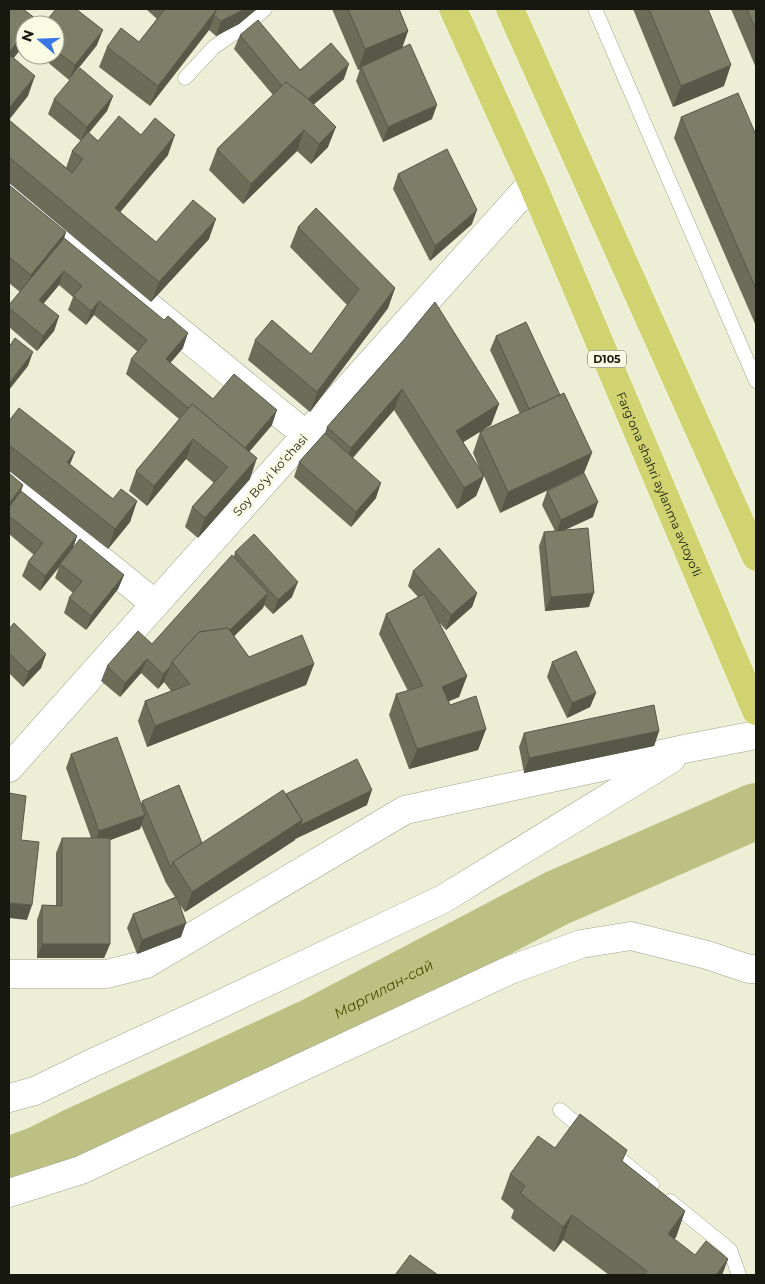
<svg xmlns="http://www.w3.org/2000/svg" width="765" height="1284" font-family="Montserrat,sans-serif">
<style>
.lines{fill:none;stroke-linecap:round;stroke-linejoin:round}
.river{stroke:#bcc082;stroke-width:56}
.service-casing{stroke:#a2a48d;stroke-width:15}
.minor-casing{stroke:#a2a48d;stroke-width:29}
.trunk-casing{stroke:#fff;stroke-width:29}
.service{stroke:#fff;stroke-width:14}
.minor{stroke:#fff;stroke-width:28}
.trunk{stroke:#d0d36f;stroke-width:28}
.wall{fill:#6c6c59}
.shaded-wall{fill:#585849}
.building{fill:#7d7e68;stroke:#585849}
.labels{text-anchor:middle;dominant-baseline:central;stroke-width:5;stroke-linejoin:round;paint-order:stroke}
.shield{fill:#f9fbe2;stroke:#5b5c4e;stroke-width:1}
.shield-label{font-size:11px;font-weight:bold;fill:#17180f}
.street-label{font-size:12px;fill:#17180f;stroke:#f9fbe2}
.water-label{font-size:14px;font-style:italic;fill:#4b4d00;stroke:#f9fbe2}
</style>
<rect width="100%" height="100%" fill="#eceed5"/>
<g class="lines">
<path class="river" id="s1" d="M9 1165 39 1154 73 1137 313 1026 557 898 756 811"/>
<defs>
<g id="service">
<polyline points="595,9 756,381"/>
<polyline points="185,78 214,47 249,23 265,9"/>
<polyline points="560,1110 588,1133"/>
<polyline points="609,1150 652,1185"/>
<polyline points="670,1201 730,1250 739,1275"/>
</g>
<g id="minor">
<polyline points="9,192 306,435"/>
<polyline points="9,485 155,604"/>
<polyline points="9,768 306,435 532,183"/>
<polyline points="9,974 107,974 146,964 405,810 689,748 756,735"/>
<polyline points="9,1098 35,1091 88,1065 208,1010 443,899 671,759"/>
<polyline points="9,1193 81,1170 510,970 581,944 631,936 707,955 749,969 756,969"/>
</g>
<g id="trunk">
<path id="s2" d="M453 9 532 183 756 711"/>
<polyline points="510,9 756,557"/>
</g>
</defs>
<use href="#service" class="service-casing"/>
<use href="#minor" class="minor-casing"/>
<use href="#trunk" class="trunk-casing"/>
<use href="#service" class="service"/>
<use href="#minor" class="minor"/>
<use href="#trunk" class="trunk"/>
</g>
<g class="wall">
<polygon points="146,9 257,9 239,24 216,36 209,30 150,106 99,67 107,47 139,42 157,19"/>
<polygon points="332,9 399,9 408,31 402,48 432,119 383,142 356,81 360,69 358,70"/>
<polygon points="633,9 708,9 724,86 673,107"/>
<polygon points="731,9 756,9 756,68"/>
<polygon points="55,25 97,45 69,80 39,55 55,55"/>
<polygon points="240,35 300,70 344,79 314,104 328,147 311,164 297,151 243,204 209,170 217,149 273,95 234,49"/>
<polygon points="113,96 107,111 89,133 98,141 141,135 168,155 120,212 156,242 209,239 151,302 9,183 9,120 66,168 72,151 81,141 48,114 54,99"/>
<polygon points="681,117 756,135 756,326 674,138"/>
<polygon points="398,174 472,224 430,261 393,189"/>
<polygon points="9,185 66,232 64,238 183,348 170,363 213,399 272,425 249,452 250,479 198,538 185,527 192,507 214,483 186,459 147,506 129,491 136,471 179,419 126,374 131,359 138,352 94,315 86,325 68,310 73,297 59,285 43,304 59,316 54,331 37,351 9,327 9,305 20,292 9,283"/>
<polygon points="298,227 395,288 388,308 310,412 248,360 255,340 311,354 347,305 290,247"/>
<polygon points="496,336 560,395 500,513 484,476 476,496 457,509 394,410 353,458 376,498 351,527 294,477 299,462 325,433 327,427 402,342 499,404 491,425 463,442 481,472 473,453 480,432 520,414 490,350"/>
<polygon points="9,421 70,465 113,499 137,501 130,522 108,549 9,471"/>
<polygon points="9,473 23,485 21,491 77,536 73,548 124,575 118,589 86,630 64,613 69,598 73,593 55,578 59,567 40,591 22,576 28,562 34,555 9,534"/>
<polygon points="547,491 593,517 565,530 589,607 545,611 539,546 544,532 555,531 542,505"/>
<polygon points="235,552 292,597 273,614 264,605 263,608 234,636 249,657 314,664 306,685 147,747 138,721 145,701 171,691 164,682 158,689 141,673 120,697 101,681 107,666 152,644 234,556"/>
<polygon points="413,571 477,593 472,607 446,630 437,620 467,676 459,697 449,701 450,705 486,729 478,750 409,769 389,715 396,694 408,691 379,634 386,614 418,597 408,586"/>
<polygon points="9,629 46,654 41,668 23,687 9,673"/>
<polygon points="552,662 596,693 590,707 567,718 547,677"/>
<polygon points="659,731 654,746 524,773 519,747 524,733"/>
<polygon points="71,754 141,805 142,801 202,843 286,794 367,805 295,839 295,838 295,840 185,912 178,902 181,937 137,954 127,928 133,914 175,897 166,883 141,825 140,829 110,840 110,944 104,958 37,958 37,920 42,905 56,905 56,853 62,838 91,838 66,768"/>
<polygon points="555,1148 623,1162 685,1211 676,1237 674,1239 695,1255 728,1259 722,1275 609,1275 563,1240 554,1252 511,1218 514,1210 501,1199 510,1174"/>
</g>
<g class="shaded-wall">
<polygon points="217,9 209,30 150,106 158,86"/>
<polygon points="245,9 257,9 239,24 216,36 221,21"/>
<polygon points="103,30 97,45 69,80 75,65"/>
<polygon points="408,31 401,51 361,67 360,69 358,70 365,49"/>
<polygon points="25,33 25,44 9,64 9,52"/>
<polygon points="349,64 344,79 299,117 304,103"/>
<polygon points="731,65 724,86 673,107 681,86"/>
<polygon points="35,76 28,96 9,120 9,108"/>
<polygon points="113,96 107,111 81,141 87,127"/>
<polygon points="437,105 432,119 383,142 388,127"/>
<polygon points="336,127 328,147 311,164 319,144"/>
<polygon points="304,130 297,151 243,204 251,184"/>
<polygon points="175,135 168,155 107,228 115,208"/>
<polygon points="477,210 472,224 430,261 435,246"/>
<polygon points="216,219 209,239 151,302 159,282"/>
<polygon points="66,232 59,253 24,296 31,275"/>
<polygon points="64,271 59,285 34,315 39,300"/>
<polygon points="395,288 388,308 310,412 317,392"/>
<polygon points="99,301 94,315 86,325 91,311"/>
<polygon points="59,316 54,331 37,351 43,336"/>
<polygon points="188,333 183,348 161,374 166,359"/>
<polygon points="33,352 28,366 9,390 9,383"/>
<polygon points="402,389 394,410 343,468 351,448"/>
<polygon points="499,404 491,425 449,451 456,431"/>
<polygon points="277,410 272,425 236,467 241,453"/>
<polygon points="193,439 186,459 147,506 154,486"/>
<polygon points="75,452 67,472 67,462"/>
<polygon points="592,453 584,473 500,513 508,492"/>
<polygon points="257,458 250,479 198,538 205,518"/>
<polygon points="484,476 476,496 457,509 464,488"/>
<polygon points="381,483 376,498 351,527 356,512"/>
<polygon points="23,485 16,506 9,515 9,504"/>
<polygon points="137,501 130,522 108,549 115,529"/>
<polygon points="598,502 593,517 556,534 561,520"/>
<polygon points="77,536 72,551 60,564 59,567 40,591 45,576"/>
<polygon points="124,575 118,589 86,630 91,616"/>
<polygon points="298,582 292,597 273,614 278,600"/>
<polygon points="268,593 263,608 221,649 196,638"/>
<polygon points="477,593 472,607 446,630 451,615"/>
<polygon points="594,593 589,607 545,611 551,597"/>
<polygon points="46,654 41,668 23,687 28,672"/>
<polygon points="147,659 141,673 120,697 125,683"/>
<polygon points="314,664 306,685 147,747 155,726"/>
<polygon points="170,667 164,682 158,689 163,674"/>
<polygon points="467,676 459,697 435,707 442,687"/>
<polygon points="596,693 590,707 567,718 572,703"/>
<polygon points="486,729 478,750 409,769 417,749"/>
<polygon points="659,731 654,746 524,773 529,758"/>
<polygon points="372,790 367,805 295,839 301,825"/>
<polygon points="145,815 140,829 94,846 99,831"/>
<polygon points="302,820 295,840 185,912 192,892"/>
<polygon points="9,903 32,905 27,920 9,918"/>
<polygon points="186,923 181,937 137,954 142,940"/>
<polygon points="42,944 110,944 104,958 37,958"/>
<polygon points="685,1211 676,1237 658,1259 668,1234"/>
<polygon points="572,1215 563,1240 554,1252 563,1227"/>
<polygon points="728,1259 722,1275 716,1275"/>
</g>
<g class="building">
<polygon points="9,9 23,9 36,19 31,25 25,25 25,33 9,52"/>
<polygon points="56,9 76,9 103,30 75,65 55,50 55,25 43,25"/>
<polygon points="165,9 217,9 158,86 107,47 121,28 139,42"/>
<polygon points="216,9 245,9 221,21 214,15 217,9"/>
<polygon points="348,9 399,9 408,31 365,49"/>
<polygon points="649,9 708,9 731,65 681,86"/>
<polygon points="747,9 756,9 756,30"/>
<polygon points="258,20 300,70 331,43 349,64 308,99 286,82 282,86 240,35"/>
<polygon points="410,44 437,105 388,127 361,67"/>
<polygon points="11,56 35,76 9,108 9,59"/>
<polygon points="80,68 113,96 87,127 54,99"/>
<polygon points="286,82 306,97 336,127 319,144 304,130 251,184 217,149"/>
<polygon points="738,93 756,135 756,289 681,117"/>
<polygon points="119,116 141,135 155,118 175,135 115,208 156,242 193,200 216,219 159,282 9,157 9,120 72,173 83,159 72,151 88,132 98,141"/>
<polygon points="447,149 477,210 435,246 398,174"/>
<polygon points="9,185 66,232 31,275 9,257"/>
<polygon points="316,208 395,288 317,392 255,340 272,320 311,354 359,289 298,227"/>
<polygon points="64,238 164,320 168,316 188,333 166,359 213,399 234,374 277,410 245,448 192,404 188,408 131,359 147,340 99,301 91,311 73,296 82,286 64,271 39,300 59,316 43,336 9,308 9,305"/>
<polygon points="435,302 499,404 456,431 484,476 464,488 402,389 351,448 327,427 402,342"/>
<polygon points="526,322 560,395 529,409 496,336"/>
<polygon points="15,338 33,352 9,383 9,347"/>
<polygon points="564,393 592,453 508,492 480,432"/>
<polygon points="192,404 257,458 205,518 192,507 228,467 193,439 154,486 136,471"/>
<polygon points="19,408 75,452 67,462 113,499 121,489 137,501 115,529 9,445 9,421"/>
<polygon points="325,433 381,483 356,512 299,462"/>
<polygon points="9,473 23,485 9,504"/>
<polygon points="584,473 598,502 561,520 547,491"/>
<polygon points="21,491 77,536 45,576 28,562 43,543 9,516 9,507"/>
<polygon points="588,528 594,593 551,597 544,532"/>
<polygon points="254,534 298,582 278,600 235,552"/>
<polygon points="80,539 124,575 91,616 69,598 82,581 60,564"/>
<polygon points="439,548 477,593 451,615 413,571"/>
<polygon points="232,555 268,593 230,630 228,628 199,632 172,662 170,667 163,674 147,659 125,683 107,666 138,631 152,644"/>
<polygon points="424,594 467,676 442,687 450,705 476,696 486,729 417,749 396,694 423,686 386,614"/>
<polygon points="14,623 46,654 28,672 9,653 9,629"/>
<polygon points="228,628 249,657 302,635 314,664 155,726 145,701 190,684 172,662 199,632"/>
<polygon points="576,651 596,693 572,703 552,662"/>
<polygon points="654,705 659,731 529,758 524,733"/>
<polygon points="117,737 145,815 99,831 71,754"/>
<polygon points="357,759 372,790 301,825 302,820 286,794"/>
<polygon points="179,785 202,843 173,862 171,868 142,801"/>
<polygon points="283,790 302,820 192,892 173,862"/>
<polygon points="9,793 26,796 21,840 39,842 32,905 9,903"/>
<polygon points="62,838 110,838 110,944 42,944 42,905 62,906"/>
<polygon points="177,897 186,923 142,940 133,914"/>
<polygon points="580,1114 627,1150 622,1161 685,1211 668,1234 695,1255 706,1241 728,1259 716,1275 644,1275 647,1271 572,1215 563,1227 520,1193 525,1186 510,1174 538,1136 555,1148"/>
<polygon points="410,1255 438,1275 395,1275"/>
</g>
<g class="labels">
<rect class="shield" x="588" y="350.5" width="38" height="17" rx="4"/>
<g class="shield-label">
<text x="607" y="359">D105</text>
</g>
<g class="street-label">
<text transform="translate(270 475) rotate(-48)">Soy Boʻyi koʻchasi</text>
<text stroke="none"><textPath href="#s2" startOffset="518">Farg‘ona shahri aylanma avtoyo‘li</textPath></text>
</g>
<g class="water-label">
<text stroke="none"><textPath href="#s1" startOffset="414">Маргилан-сай</textPath></text>
</g>
</g>
<rect width="765" height="1284" fill="none" stroke="#17180f" stroke-width="20"/>
<g transform="translate(40 40) rotate(289)"><circle r="24" fill="#f9fbe2" stroke="#9fa08e"/>
<path d="M0-4L9 19L0 12L-9 19Z" fill="#3a77e6"/>
<text y="-8" font-size="14" font-weight="bold" text-anchor="middle" fill="#17180f">N</text>
</g>
</svg>
